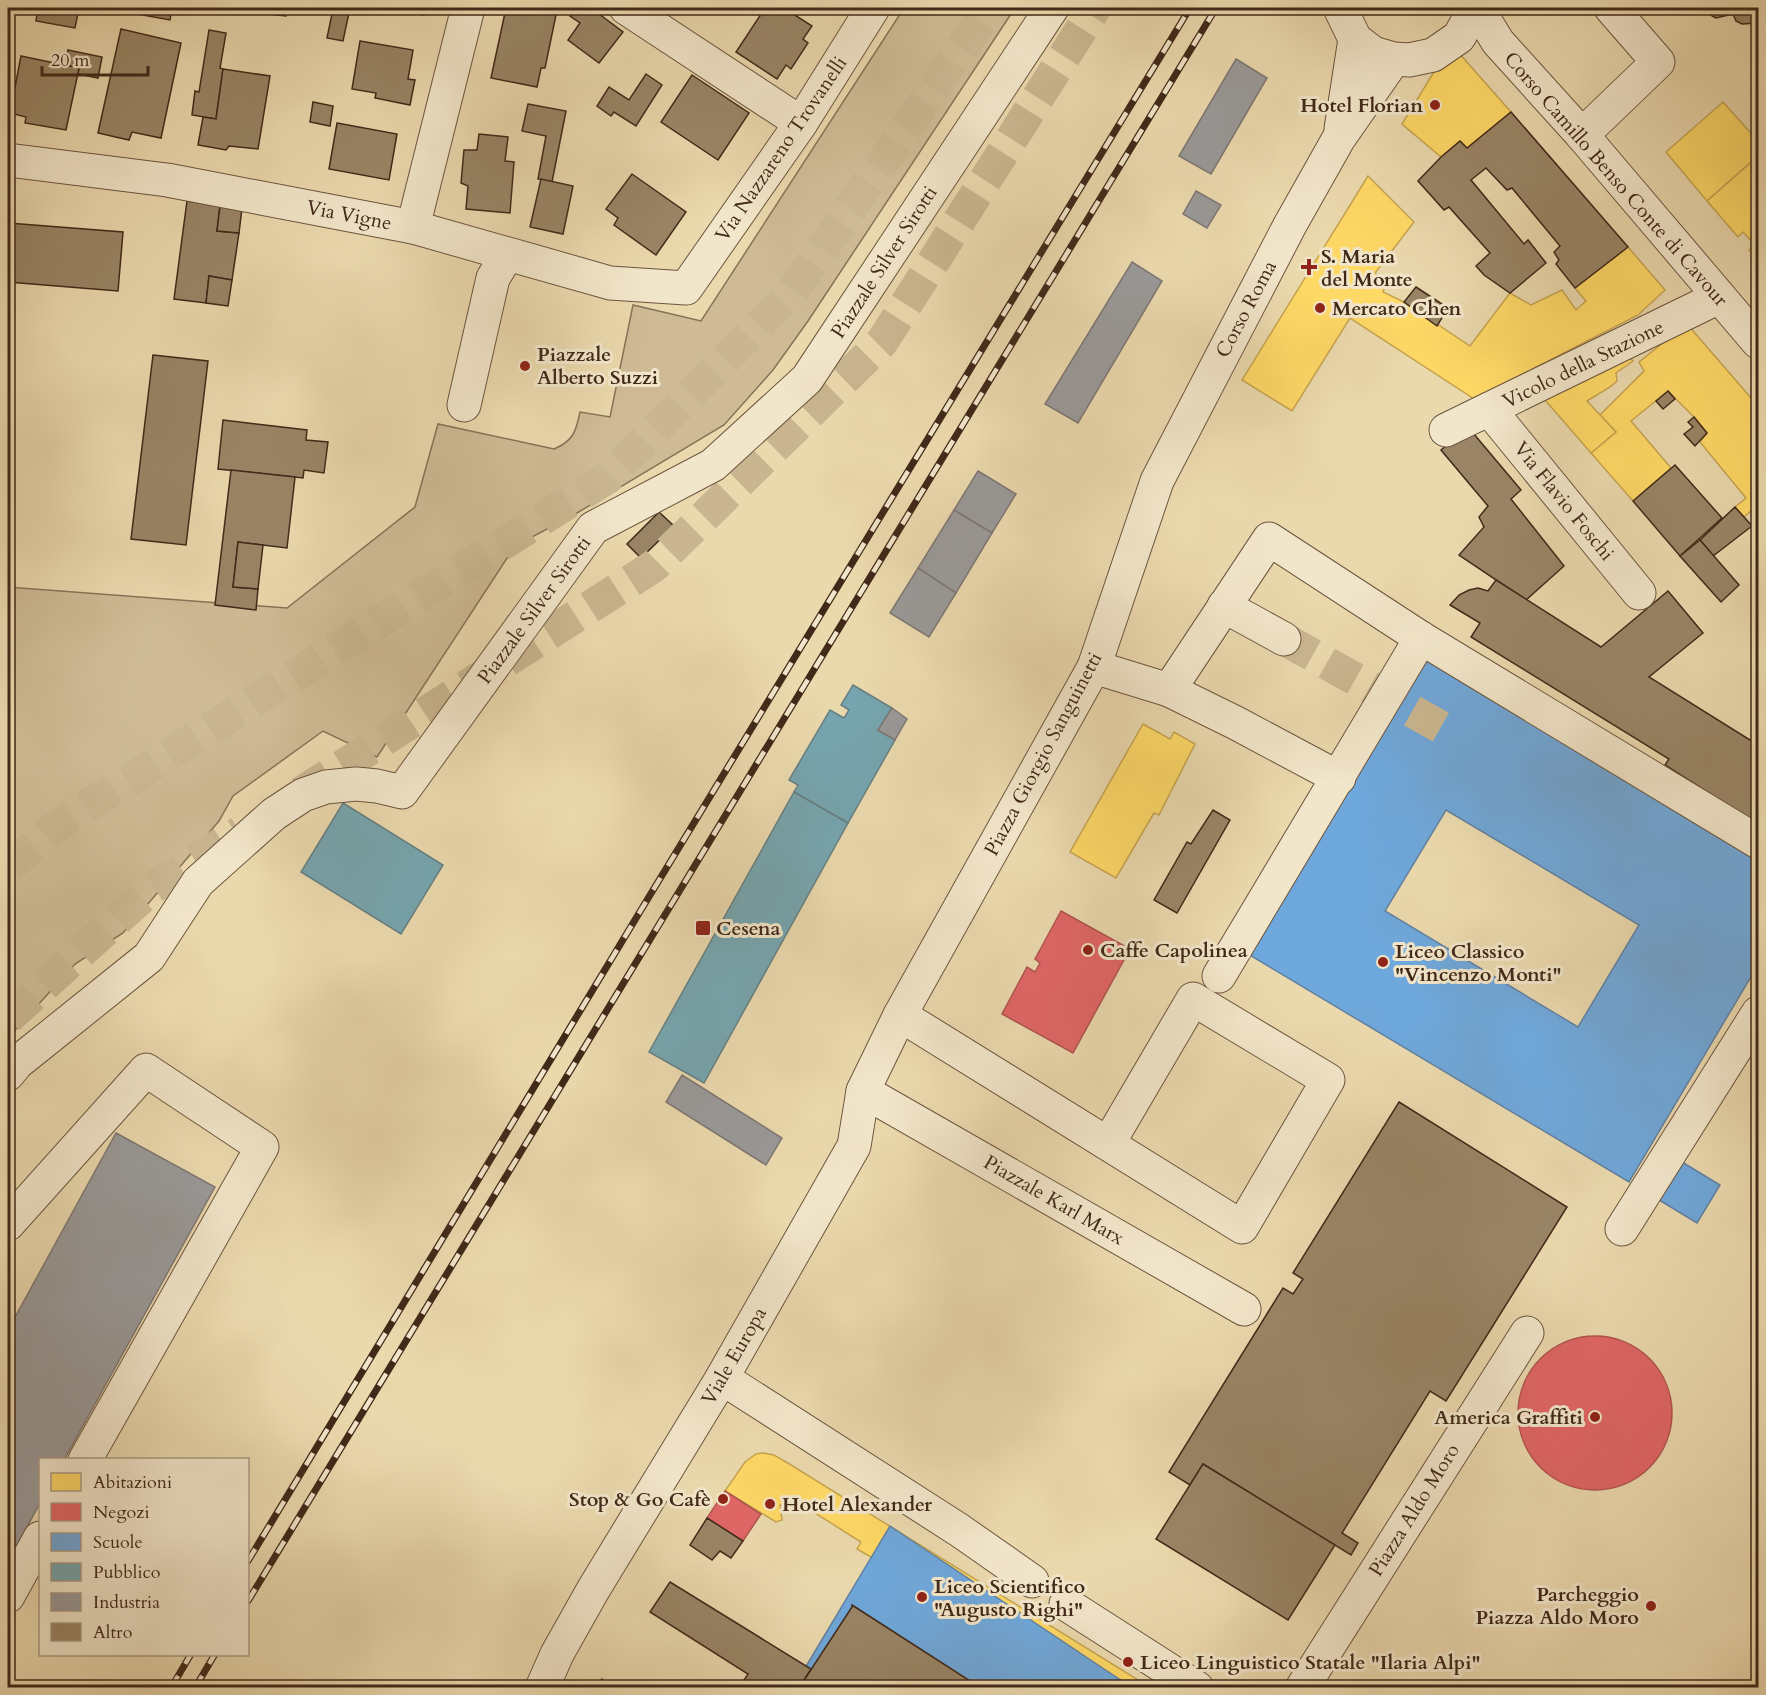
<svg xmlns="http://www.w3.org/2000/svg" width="1766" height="1695" font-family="Cardo,serif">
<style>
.green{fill:#cebb95;stroke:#887257;stroke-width:1.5}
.homes{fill:#ffd966;stroke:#c6a44f;stroke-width:1.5}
.shops{fill:#e06666;stroke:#b0544f;stroke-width:1.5}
.schools{fill:#6fa8dc;stroke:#6182a2;stroke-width:1.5;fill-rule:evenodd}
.public{fill:#76a5af;stroke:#668082;stroke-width:1.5}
.industry{fill:#999;stroke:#7f7773;stroke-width:1.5}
.building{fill:#998566;stroke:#412919;stroke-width:1.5}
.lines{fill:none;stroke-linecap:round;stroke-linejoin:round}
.minor-tunnel{stroke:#c9b690;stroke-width:33;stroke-dasharray:33 16;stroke-linecap:butt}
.highway-tunnel{stroke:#c9b690;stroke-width:33;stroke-dasharray:33 16;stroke-linecap:butt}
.minor-casing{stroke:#6c553e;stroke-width:35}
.minor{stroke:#f2e6ca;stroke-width:33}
.rail-casing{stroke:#412919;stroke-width:7}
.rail{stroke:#f2e6ca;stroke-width:4.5;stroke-dasharray:14;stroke-linecap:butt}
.poi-dot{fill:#8f2418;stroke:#f2e6ca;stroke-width:2}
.labels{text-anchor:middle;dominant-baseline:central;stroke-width:6;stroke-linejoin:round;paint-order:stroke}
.poi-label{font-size:20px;font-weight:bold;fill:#412919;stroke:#f2e6ca;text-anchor:start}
.street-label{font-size:20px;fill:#412919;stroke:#f2e6ca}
</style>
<rect width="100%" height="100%" fill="#ebd9ae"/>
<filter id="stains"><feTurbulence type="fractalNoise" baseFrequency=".00333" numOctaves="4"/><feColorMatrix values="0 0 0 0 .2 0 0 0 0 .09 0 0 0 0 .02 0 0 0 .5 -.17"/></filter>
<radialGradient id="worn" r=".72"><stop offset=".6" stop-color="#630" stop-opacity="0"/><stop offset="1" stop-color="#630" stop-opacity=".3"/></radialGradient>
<path class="green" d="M904 8H1015L808 321 773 370 724 425 577 513 515 546 377 757 323 731 233 796 219 821 123 933 75 964 8 1038V587L287 608 415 507 438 424 554 449C573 441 576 432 580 412L610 417 633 305 701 321Z"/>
<g class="homes">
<polygon points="1451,44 1511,112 1467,148 1460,141 1441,157 1402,124"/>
<polygon points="1723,102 1758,141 1758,156 1707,201 1666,152"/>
<polygon points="1758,156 1758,261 1749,250 1755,245 1743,232 1738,237 1707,201"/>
<polygon points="1368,176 1414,222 1375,273 1387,282 1383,292 1404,302 1470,346 1510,293 1531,305 1562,290 1576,310 1586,301 1575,288 1628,247 1665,290 1638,315 1474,399 1350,318 1292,411 1242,380"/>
<polygon points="1687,324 1758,406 1758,505 1744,517 1735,507 1746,498 1700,442 1707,433 1694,417 1668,391 1631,421 1671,468 1633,501 1591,453 1616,432 1600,415 1644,371 1639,362"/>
<polygon points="1623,351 1633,361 1616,373 1617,381 1610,387 1587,401 1616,432 1591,453 1539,393"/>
<polygon points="1143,724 1170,739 1174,732 1195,744 1159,815 1154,813 1116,878 1070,852"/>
<polygon points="763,1453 774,1455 791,1465 1151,1688 981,1688 852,1605 851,1597 876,1560 857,1549 861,1542 796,1501 780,1505 782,1520 776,1522 725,1491 745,1462 756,1454"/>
</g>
<g class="shops">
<polygon points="1061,911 1130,949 1073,1053 1002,1014 1027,967 1035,972 1040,963 1035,959"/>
<circle cx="1595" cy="1413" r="77"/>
<polygon points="725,1491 761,1514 743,1541 707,1518"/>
</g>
<g class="schools">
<path d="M1417 649 1758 853V965L1629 1182 1238 948ZM1446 810 1639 925 1578 1027 1385 911Z"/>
<polygon points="1682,1162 1720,1185 1697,1223 1659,1200"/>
<polygon points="890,1526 1104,1669 1133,1688 793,1688"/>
</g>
<g class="public">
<polygon points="853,685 892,708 878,730 895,740 848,823 794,792 798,785 789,780 830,710 844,718 849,710 841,705"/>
<polygon points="794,792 848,823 704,1083 649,1052"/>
<polygon points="343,803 443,865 401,934 301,872"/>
</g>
<g class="industry">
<polygon points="1236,59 1267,78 1211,174 1179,156"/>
<polygon points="1196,191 1221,205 1207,228 1183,214"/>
<polygon points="1132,262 1162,281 1078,423 1045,404"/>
<polygon points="978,471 1016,494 992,533 954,510"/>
<polygon points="954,510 992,533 956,593 918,568"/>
<polygon points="918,568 956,593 929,637 890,613"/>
<polygon points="892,708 907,719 895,740 878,730"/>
<polygon points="682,1075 782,1138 766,1165 666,1102"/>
<polygon points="116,1133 215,1187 64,1460 40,1460 40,1503 8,1562 8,1330"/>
</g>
<g class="building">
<polygon points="38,8 79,8 75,28 36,21"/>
<polygon points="132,8 172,8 170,20 131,13"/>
<polygon points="242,8 287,8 286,16 241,11"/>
<polygon points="330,8 350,8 343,41 327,38 332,14 328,14"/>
<polygon points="393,8 426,8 424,15"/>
<polygon points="506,8 546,8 557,10 545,68 541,68 537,87 491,78"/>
<polygon points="577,8 591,8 623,32 599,63 568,40 580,23 570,16"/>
<polygon points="765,8 784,8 812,26 803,39 808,43 791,69 786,65 777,79 736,52"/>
<polygon points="1706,8 1758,8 1758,23 1742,24 1736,21 1733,14 1716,18 1712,16"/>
<polygon points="121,29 181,43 161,138 132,132 129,140 98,133"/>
<polygon points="209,30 226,33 220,68 223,69 216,119 192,115 195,91 199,92"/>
<polygon points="360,41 413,50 408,79 415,80 410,105 375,98 376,93 352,89"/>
<polygon points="68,50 102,57 98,78 78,74 79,68 65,65"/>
<polygon points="21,56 79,68 66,130 25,123 26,117 10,113"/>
<polygon points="223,69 270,76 258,149 229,146 226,150 198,145 203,117 216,119"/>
<polygon points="646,74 662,85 636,126 614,112 611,116 597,106 609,87 629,100"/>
<polygon points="692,75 749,113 718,160 661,122"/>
<polygon points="313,102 333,106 330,126 310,122"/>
<polygon points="528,104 566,111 552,182 538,179 546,136 522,131"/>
<polygon points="1511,112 1628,247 1575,288 1556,264 1559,260 1554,252 1560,246 1512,188 1507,190 1486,168 1471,180 1524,244 1528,240 1546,263 1510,293 1484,275 1476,266 1490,253 1449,207 1444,210 1418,181 1441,157 1460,141 1467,148"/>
<polygon points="337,123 397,134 389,180 329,169"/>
<polygon points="479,134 508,137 505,161 514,162 510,213 466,209 468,186 461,183 464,150 477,150"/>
<polygon points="632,174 686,212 656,255 614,225 618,218 606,209"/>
<polygon points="541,179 573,186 563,234 530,227"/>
<polygon points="187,201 220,206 217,231 239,233 232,280 209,276 206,303 174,299"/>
<polygon points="220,206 242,208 239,233 217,231"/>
<polygon points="8,223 123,232 118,291 8,282"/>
<polygon points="209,276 232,280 228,306 206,303"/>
<polygon points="1416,287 1448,308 1437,326 1404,302"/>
<polygon points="153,355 208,361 186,545 131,539"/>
<polygon points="1668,391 1675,399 1663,409 1656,401"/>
<polygon points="1694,417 1707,433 1695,446 1684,434 1693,427 1688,422"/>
<polygon points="223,420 307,430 306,440 328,442 324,473 304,470 303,478 218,469"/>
<polygon points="1468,427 1521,490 1511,499 1564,566 1526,600 1459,555 1484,527 1479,517 1488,506 1441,450"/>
<polygon points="1675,465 1722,518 1680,556 1633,501"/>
<polygon points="231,470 295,477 287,548 238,542 233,587 258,589 256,610 215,605"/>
<polygon points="1735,507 1752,526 1713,556 1700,540"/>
<polygon points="659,512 674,526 641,558 627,544"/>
<polygon points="1700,540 1739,585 1721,602 1680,556"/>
<polygon points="238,542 263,545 258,589 233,587"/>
<polygon points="1496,580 1601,647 1668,591 1703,633 1649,677 1758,745 1758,807 1751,820 1665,765 1669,759 1471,637 1480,623 1450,605 1459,595 1469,590 1478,588 1488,591"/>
<polygon points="1213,810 1230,820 1177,913 1154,900 1187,842 1191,844"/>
<polygon points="1399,1102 1567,1207 1446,1401 1430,1391 1342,1533 1358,1543 1351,1555 1203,1464 1190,1485 1169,1472 1283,1288 1293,1294 1303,1279 1293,1273"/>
<polygon points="1203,1464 1335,1545 1288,1620 1156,1539"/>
<polygon points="707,1518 743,1541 731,1558 720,1551 712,1560 690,1545"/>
<polygon points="670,1582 811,1669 799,1688 739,1688 748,1674 650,1612"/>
<polygon points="852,1605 981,1688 799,1688 852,1607"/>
<polygon points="602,1679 615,1688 596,1688"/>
</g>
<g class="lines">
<polyline class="minor-tunnel" points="1284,639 1453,734"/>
<g class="highway-tunnel">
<polyline points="301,793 654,566 882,342 1095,8"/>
<polyline points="8,867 62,822 607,478 792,292 990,8"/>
<polyline points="8,1018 151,889 240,832"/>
</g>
<defs>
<g id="minor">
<polyline points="626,8 801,123"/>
<polyline points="1340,8 1355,39 1373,53 1394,59 1409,60 1433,55 1459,37 1475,8"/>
<polyline points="1477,8 1498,42 1582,135 1758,342"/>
<polyline points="1341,129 1355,39"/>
<polyline points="1582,135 1658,62 1611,8"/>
<polyline points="8,160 167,180 413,227 610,283 686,288 801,123 873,8"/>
<polyline points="413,227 468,8"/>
<polyline points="464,405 493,278 507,255"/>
<polyline points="1489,409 1639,593"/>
<polyline points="1446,430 1719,297"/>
<polyline points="1224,606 1284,639"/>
<polyline points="1094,667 1169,690 1269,539 1421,638 1758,842"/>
<polyline points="1169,690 1236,723 1339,778"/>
<polyline points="1219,976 1421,638"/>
<polyline points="900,1015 1242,1227 1328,1080 1193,999 1108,1144"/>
<polyline points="8,1074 17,1063 149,957 198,882 274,814 303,795 326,787 356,784 377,786 402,792 593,528 713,465 807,379 1052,8"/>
<polyline points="863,1091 1244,1309"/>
<polyline points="8,1224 146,1070 262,1147 85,1460"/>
<polyline points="1622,1229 1758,1013"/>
<polyline points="722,1378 959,1530 1032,1581"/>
<polyline points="8,1596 40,1538"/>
<polyline points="1066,1604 1197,1688"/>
<polyline points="542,1688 557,1654 593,1590 722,1378 854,1146 863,1091 900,1015 1094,667 1157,481 1290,225 1339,138 1394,59"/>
<polyline points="1302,1688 1527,1333"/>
</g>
</defs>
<use href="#minor" class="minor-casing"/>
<use href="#minor" class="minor"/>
<defs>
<g id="rail">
<polyline points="248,1561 644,905 1190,8"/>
<polyline points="248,1601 1216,8"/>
<polyline points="171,1688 191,1654"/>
<polyline points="195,1688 215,1654"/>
</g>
</defs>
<use href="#rail" class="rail-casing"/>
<use href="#rail" class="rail"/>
</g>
<g class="poi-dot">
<circle cx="1435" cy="105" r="6"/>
<path d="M1306 258h6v6h6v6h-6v6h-6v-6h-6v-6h6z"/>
<circle cx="1320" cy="308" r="6"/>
<circle cx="525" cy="366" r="6"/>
<rect x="695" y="920" width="16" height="16" rx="3"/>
<circle cx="1088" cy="950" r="6"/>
<circle cx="1383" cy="962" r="6"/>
<circle cx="1595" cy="1417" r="6"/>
<circle cx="723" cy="1499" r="6"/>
<circle cx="770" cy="1504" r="6"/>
<circle cx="922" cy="1597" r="6"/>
<circle cx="1651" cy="1606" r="6"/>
<circle cx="1128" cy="1662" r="6"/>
</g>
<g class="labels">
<g class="poi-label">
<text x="1423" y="105" text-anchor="end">Hotel Florian</text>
<text x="1321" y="256">S. Maria<tspan x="1321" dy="23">del Monte</tspan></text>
<text x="1332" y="308">Mercato Chen</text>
<text x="537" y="354">Piazzale<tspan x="537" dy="23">Alberto Suzzi</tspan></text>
<text x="716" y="928">Cesena</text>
<text x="1100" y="950">Caffe Capolinea</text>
<text x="1395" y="951">Liceo Classico<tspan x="1395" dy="23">"Vincenzo Monti"</tspan></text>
<text x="1583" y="1417" text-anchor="end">America Graffiti</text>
<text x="711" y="1499" text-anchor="end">Stop &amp; Go Cafè</text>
<text x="782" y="1504">Hotel Alexander</text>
<text x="934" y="1586">Liceo Scientifico<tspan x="934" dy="23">"Augusto Righi"</tspan></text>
<text x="1639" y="1594" text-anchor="end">Parcheggio<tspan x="1639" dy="23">Piazza Aldo Moro</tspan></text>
<text x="1140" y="1662">Liceo Linguistico Statale "Ilaria Alpi"</text>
</g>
<g class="street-label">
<text transform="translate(781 149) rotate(-56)">Via Nazzareno Trovanelli</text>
<text transform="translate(1616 179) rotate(49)">Corso Camillo Benso Conte di Cavour</text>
<text transform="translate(349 215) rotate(11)">Via Vigne</text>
<text transform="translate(884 262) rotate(-57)">Piazzale Silver Sirotti</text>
<text transform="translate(1246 309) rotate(-62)">Corso Roma</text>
<text transform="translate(1583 364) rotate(-26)">Vicolo della Stazione</text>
<text transform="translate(1564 501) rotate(51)">Via Flavio Foschi</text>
<text transform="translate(534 610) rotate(-54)">Piazzale Silver Sirotti</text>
<text transform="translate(1043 754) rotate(-62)">Piazza Giorgio Sanguinetti</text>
<text transform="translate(1054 1200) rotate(30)">Piazzale Karl Marx</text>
<text transform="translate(734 1356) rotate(-60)">Viale Europa</text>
<text transform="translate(1414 1510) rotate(-58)">Piazza Aldo Moro</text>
</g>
</g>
<rect width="1766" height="1695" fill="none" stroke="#ebd9ae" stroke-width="30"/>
<rect x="9" y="9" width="1748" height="1677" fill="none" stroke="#412919" stroke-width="3"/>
<rect x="15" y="15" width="1736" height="1665" fill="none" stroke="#412919" stroke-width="1.5"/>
<rect x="39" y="1458" width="210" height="198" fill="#f2e6ca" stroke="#ab9a83" stroke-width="1.5"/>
<rect x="51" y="1473" width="30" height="18" fill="#ffd966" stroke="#ab9a83" stroke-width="1.5"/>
<text x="93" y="1488" font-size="18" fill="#412919">Abitazioni</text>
<rect x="51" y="1503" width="30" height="18" fill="#e06666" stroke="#ab9a83" stroke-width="1.5"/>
<text x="93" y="1518" font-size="18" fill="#412919">Negozi</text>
<rect x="51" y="1533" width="30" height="18" fill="#6fa8dc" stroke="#ab9a83" stroke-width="1.5"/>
<text x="93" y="1548" font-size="18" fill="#412919">Scuole</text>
<rect x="51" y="1563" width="30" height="18" fill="#76a5af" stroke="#ab9a83" stroke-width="1.5"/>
<text x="93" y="1578" font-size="18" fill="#412919">Pubblico</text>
<rect x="51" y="1593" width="30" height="18" fill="#999999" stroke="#ab9a83" stroke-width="1.5"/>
<text x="93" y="1608" font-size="18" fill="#412919">Industria</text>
<rect x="51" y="1623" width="30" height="18" fill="#998566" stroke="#ab9a83" stroke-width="1.5"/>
<text x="93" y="1638" font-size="18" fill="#412919">Altro</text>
<path d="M42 66v9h106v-9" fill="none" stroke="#412919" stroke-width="3"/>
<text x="51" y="66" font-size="18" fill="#412919" stroke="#f2e6ca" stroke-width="4.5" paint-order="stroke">20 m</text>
<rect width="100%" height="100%" filter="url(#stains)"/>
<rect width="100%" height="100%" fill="url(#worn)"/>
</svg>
